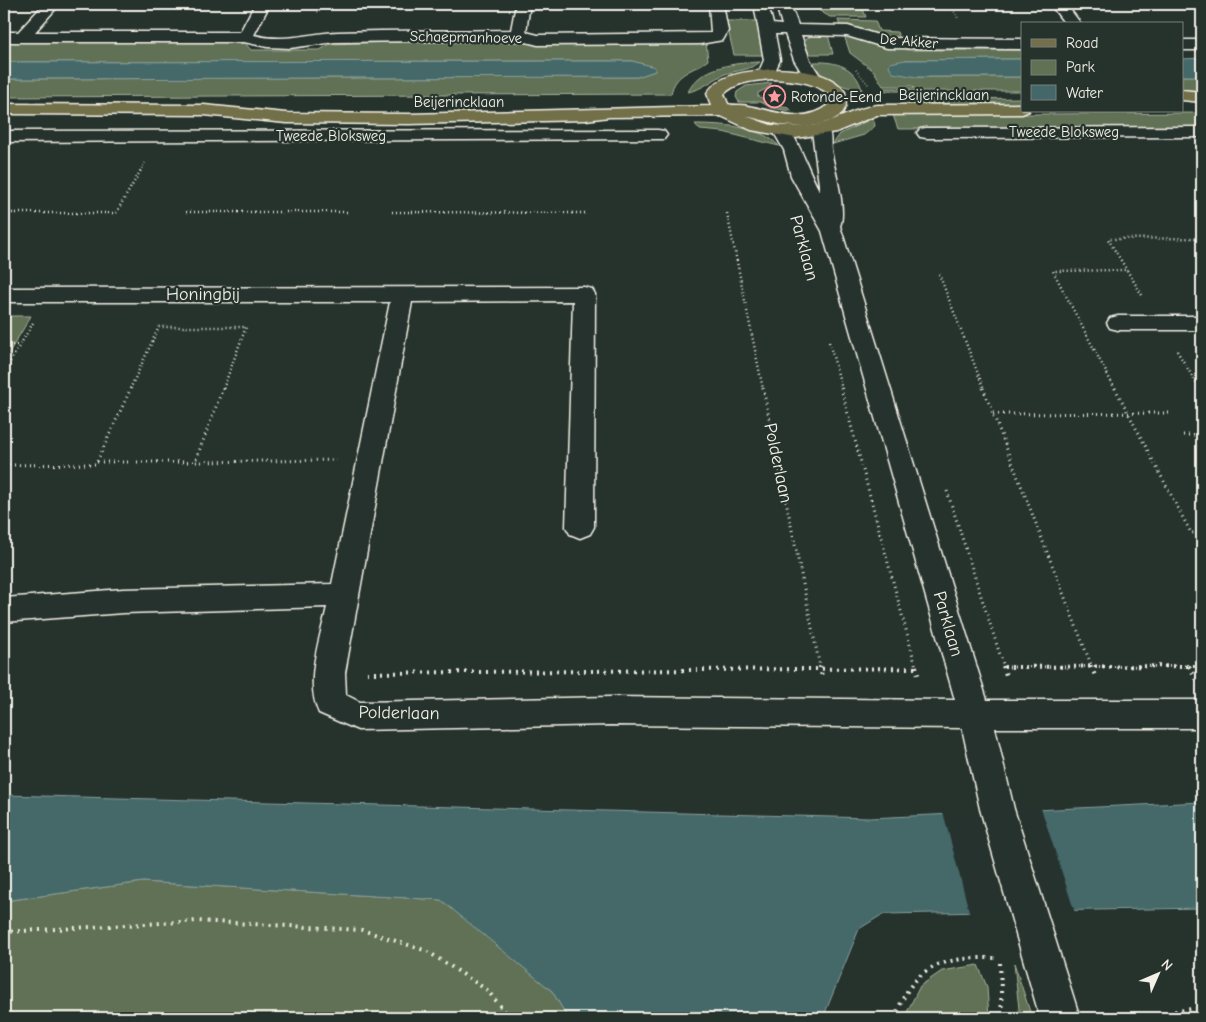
<svg xmlns="http://www.w3.org/2000/svg" width="1206" height="1022" font-family="'Comic Neue',sans-serif">
<style>
.green{fill:#607154;stroke:#aab19e}
.water{fill:#446869;stroke:#8a9f9c}
.pier{fill:#26332d}
.lines{fill:none;stroke-linecap:round;stroke-linejoin:round}
.minor-casing{stroke:#f4f1e8;stroke-width:3}
.major-casing{stroke:#f4f1e8;stroke-width:3}
.path-far3{stroke:#f4f1e8;stroke-width:2;stroke-dasharray:0.5 2.5;stroke-linecap:butt}
.path-far2{stroke:#f4f1e8;stroke-width:2.5;stroke-dasharray:1 3;stroke-linecap:butt}
.path-far1{stroke:#f4f1e8;stroke-width:3;stroke-dasharray:1 4;stroke-linecap:butt}
.path{stroke:#f4f1e8;stroke-width:4;stroke-dasharray:2 5;stroke-linecap:butt}
.minor{fill:#26332d;fill-rule:evenodd}
.major{fill:#726f4a;fill-rule:evenodd}
.labels{text-anchor:middle;dominant-baseline:central;stroke-width:4.5;stroke-linejoin:round;paint-order:stroke}
.far-street-label{font-size:15px;fill:#f4f1e8;stroke:#26332d}
.far-poi-label{font-size:15px;fill:#f4f1e8;stroke:#26332d;text-anchor:start}
.street-label{font-size:18px;fill:#f4f1e8;stroke:#26332d}
</style>
<rect width="100%" height="100%" fill="#26332d"/>
<filter id="ink" filterUnits="userSpaceOnUse"><feTurbulence type="fractalNoise" baseFrequency=".02" numOctaves="2"/><feDisplacementMap in="SourceGraphic" scale="10" xChannelSelector="R" yChannelSelector="G"/><feConvolveMatrix kernelMatrix="1 2 1 2 8 2 1 2 1" color-interpolation-filters="sRGB"/></filter>
<g filter="url(#ink)">
<g class="green">
<polygon points="808,4 830,6 861,4 866,17 830,17"/>
<polygon points="838,20 875,21 879,31 897,32 900,39 889,39 840,26"/>
<polygon points="726,21 758,21 764,55 734,55"/>
<path d="M828 35 833 54H809L804 42C808 34 819 35 828 35Z"/>
<polygon points="844,35 887,47 905,48 906,50 1022,50 1022,59 905,60 917,77 1022,77 1022,91 884,91 883,88 914,88 912,86 883,86 874,71 850,53"/>
<path d="M144 41 245 43 251 50H320L330 44 392 42 706 43 708 60C694 71 675 72 671 94L4 97V79L637 77 655 71 654 67 632 61 4 62V42Z"/>
<path d="M760 62C749 71 737 70 725 74 712 80 703 89 688 92 700 66 735 63 760 62Z"/>
<path d="M814 62C836 61 856 67 862 90 846 88 819 80 814 62Z"/>
<polygon points="1182,76 1202,76 1202,93 1182,92"/>
<polygon points="772,83 768,88 758,93 758,96 777,106 789,108 792,111 771,108 761,102 739,102 736,97 737,92 746,86"/>
<polygon points="1022,98 1022,104 914,105 910,100"/>
<polygon points="1202,113 1202,127 898,129 893,115"/>
<polygon points="873,118 875,126 864,135 833,144 840,134"/>
<path d="M695 124C721 124 761 126 779 146L723 132 700 130Z"/>
<polygon points="4,316 31,316 4,361"/>
<polygon points="143,882 442,900 552,991 568,1018 4,1018 4,901"/>
<polygon points="1014,963 1032,1018 1020,1018"/>
<polygon points="978,965 987,987 989,1018 904,1018 920,986 942,971"/>
</g>
<g class="water">
<polygon points="1202,58 1202,76 1182,76 1182,59"/>
<polygon points="1022,59 1022,77 917,77 893,73 889,66 890,63 905,60"/>
<polygon points="632,61 655,67 655,71 637,77 4,79 4,62"/>
<polygon points="4,795 870,818 1202,802 1202,908 883,914 859,929 823,1018 568,1018 552,991 441,900 143,882 4,901"/>
</g>
<polygon class="pier" points="1041,808 1075,913 970,915 943,812"/>
<g class="lines">
<defs>
<g id="minor">
<path d="M44 4H60L35 32H240L255 4H270L254 35C285 43 308 33 338 32 395 30 453 31 511 30L516 4H530L526 32 538 35 711 33 709 4H723L728 31 723 40 700 44 538 45 518 40 335 42 290 48 267 47 244 42H4V32H18Z"/>
<polygon points="754,4 768,4 773,24 782,25 776,4 790,4 798,25 848,26 888,38 1022,39 1022,49 887,48 847,36 801,35 810,60 822,79 820,83 808,83 794,60 785,34 775,34 780,60 772,78 760,78 758,74 764,60"/>
<polygon points="1050,4 1066,4 1081,24 1065,24"/>
<rect x="1182" y="40" width="20" height="10"/>
<path d="M782 126 788 127C802 147 808 171 820 192L812 131 815 127H827C832 134 830 142 831 150 834 168 847 209 840 226L987 700H1202V728H995L1014 809 1080 1018H1040L980 809 962 728 610 725 358 730 319 713C304 682 320 639 327 607L123 613 4 622V598L123 589 332 584 390 302H4V288L584 287 592 289 595 294 594 527 590 534 580 538 570 534 566 527 573 301 412 302 345 673 346 695 360 702 610 697 955 700 822 231 791 176 784 150 773 131 776 127Z"/>
<polygon points="1202,127 1202,137 926,138 920,137 917,133 920,129 926,128"/>
<polygon points="658,130 664,131 667,135 664,139 4,142 4,131"/>
<polygon points="1118,316 1202,316 1202,330 1118,330 1110,328 1107,323 1110,318"/>
</g>
<g id="major">
<path d="M772 69C796 70 830 70 845 92 845 96 847 104 845 108 840 121 818 125 806 127 832 124 852 109 877 105L1022 104V111H1029L1022 114 877 115 836 132 796 138 751 130 721 116 609 117 586 120 409 124 286 123 204 115 4 114V104L204 105 286 113 409 114 711 106 707 93C721 72 749 72 772 69ZM772 79C793 80 810 81 828 93V105C803 125 776 111 748 106 741 104 734 106 728 104L724 94C737 81 755 81 772 79ZM746 116 782 125 804 127 771 125Z"/>
<polygon points="1182,90 1202,92 1202,102 1182,100"/>
</g>
</defs>
<use href="#minor" class="minor-casing"/>
<use href="#major" class="major-casing"/>
<g class="path-far3">
<polyline points="950,4 958,18"/>
<polyline points="317,12 321,4"/>
<polyline points="856,70 868,84"/>
<polyline points="140,171 145,163"/>
</g>
<g class="path-far2">
<polyline points="186,212 347,212"/>
<polyline points="392,212 587,213"/>
<polyline points="4,213 116,213 141,170"/>
<polyline points="727,213 763,389"/>
<polyline points="939,274 984,389"/>
<polyline points="1142,295 1108,239 1202,238"/>
<polyline points="829,342 842,389"/>
<polyline points="4,345 20,345"/>
<polyline points="1177,351 1200,389"/>
<polyline points="4,372 33,323"/>
<polyline points="130,389 159,327 246,327 223,389"/>
<polyline points="1115,389 1053,271 1127,270"/>
</g>
<g class="path-far1">
<polyline points="223,388 195,462 336,460"/>
<polyline points="763,388 820,667"/>
<polyline points="841,388 916,667"/>
<polyline points="983,388 1092,667"/>
<polyline points="1115,388 1191,533 1202,532"/>
<polyline points="1199,388 1202,392"/>
<polyline points="993,414 1171,413"/>
<polyline points="1183,435 1202,435"/>
<polyline points="97,462 195,462"/>
<polyline points="4,465 96,464 131,388"/>
<polyline points="947,491 1004,667"/>
<polyline points="1004,667 1202,666"/>
</g>
<g class="path">
<polyline points="820,666 822,677"/>
<polyline points="916,666 919,679"/>
<polyline points="1003,666 1007,678"/>
<polyline points="1091,666 1096,678"/>
<polyline points="1189,666 1196,679"/>
<polyline points="1004,667 1200,666"/>
<polyline points="367,673 915,668"/>
<polyline points="4,932 197,921 362,930 427,951 487,990 510,1018"/>
<polyline points="1000,963 1002,1018"/>
<polyline points="1176,1012 1181,1018"/>
<path d="M895 1018C914 962 945 957 999 958"/>
<polyline points="1162,1018 1176,1011 1202,1008"/>
</g>
<use href="#minor" class="minor"/>
<use href="#major" class="major"/>
</g>
</g>
<defs>
<symbol id="sight-ring" viewBox="-11 -11 22 22"><circle r="9.5" fill="#26332d" stroke="#ff9aa2" stroke-width="1.5"/><path d="M0-6L1.8-2.2L6-1.7L2.9 1.2L3.7 5.4L0 3.3L-3.7 5.4L-2.9 1.2L-6-1.7L-1.8-2.2Z" fill="#ff9aa2"/></symbol>
</defs>
<g fill-rule="evenodd">
<use href="#sight-ring" x="762" y="84" width="25" height="25"/>
</g>
<g class="labels">
<g class="far-street-label">
<text transform="translate(466 37) rotate(1)">Schaepmanhoeve</text>
<text transform="translate(909 41) rotate(5)">De Akker</text>
<text x="944" y="95">Beijerincklaan</text>
<text x="459" y="102">Beijerincklaan</text>
<text x="1064" y="132">Tweede Bloksweg</text>
<text x="331" y="136">Tweede Bloksweg</text>
</g>
<g class="far-poi-label">
<text x="791" y="97">Rotonde-Eend</text>
</g>
<g class="street-label">
<text transform="translate(804 248) rotate(75)">Parklaan</text>
<text x="203" y="294">Honingbij</text>
<text transform="translate(778 463) rotate(78)">Polderlaan</text>
<text transform="translate(948 624) rotate(74)">Parklaan</text>
<text transform="translate(399 713) rotate(1)">Polderlaan</text>
</g>
</g>
<rect width="1206" height="1022" fill="none" stroke="#26332d" stroke-width="20"/>
<rect x="10" y="10" width="1186" height="1002" fill="none" stroke="#f4f1e8" stroke-width="2" filter="url(#ink)"/>
<rect x="1021" y="22" width="162" height="90" fill="#26332d" stroke="#787f78"/>
<rect x="1031" y="39" width="25" height="8" fill="#726f4a" stroke="#787f78"/>
<text x="1066" y="48" font-size="15" fill="#f4f1e8">Road</text>
<rect x="1031" y="60" width="25" height="15" fill="#607154" stroke="#787f78"/>
<text x="1066" y="72" font-size="15" fill="#f4f1e8">Park</text>
<rect x="1031" y="85" width="25" height="15" fill="#446869" stroke="#787f78"/>
<text x="1066" y="98" font-size="15" fill="#f4f1e8">Water</text>
<g transform="translate(1158 974) rotate(45)" stroke="#26332d" stroke-width="4" paint-order="stroke">
<path d="M0-4L9 19L0 12L-9 19Z" fill="#f4f1e8"/>
<text y="-8" font-size="14" font-weight="bold" text-anchor="middle" fill="#f4f1e8">N</text>
</g>
</svg>
